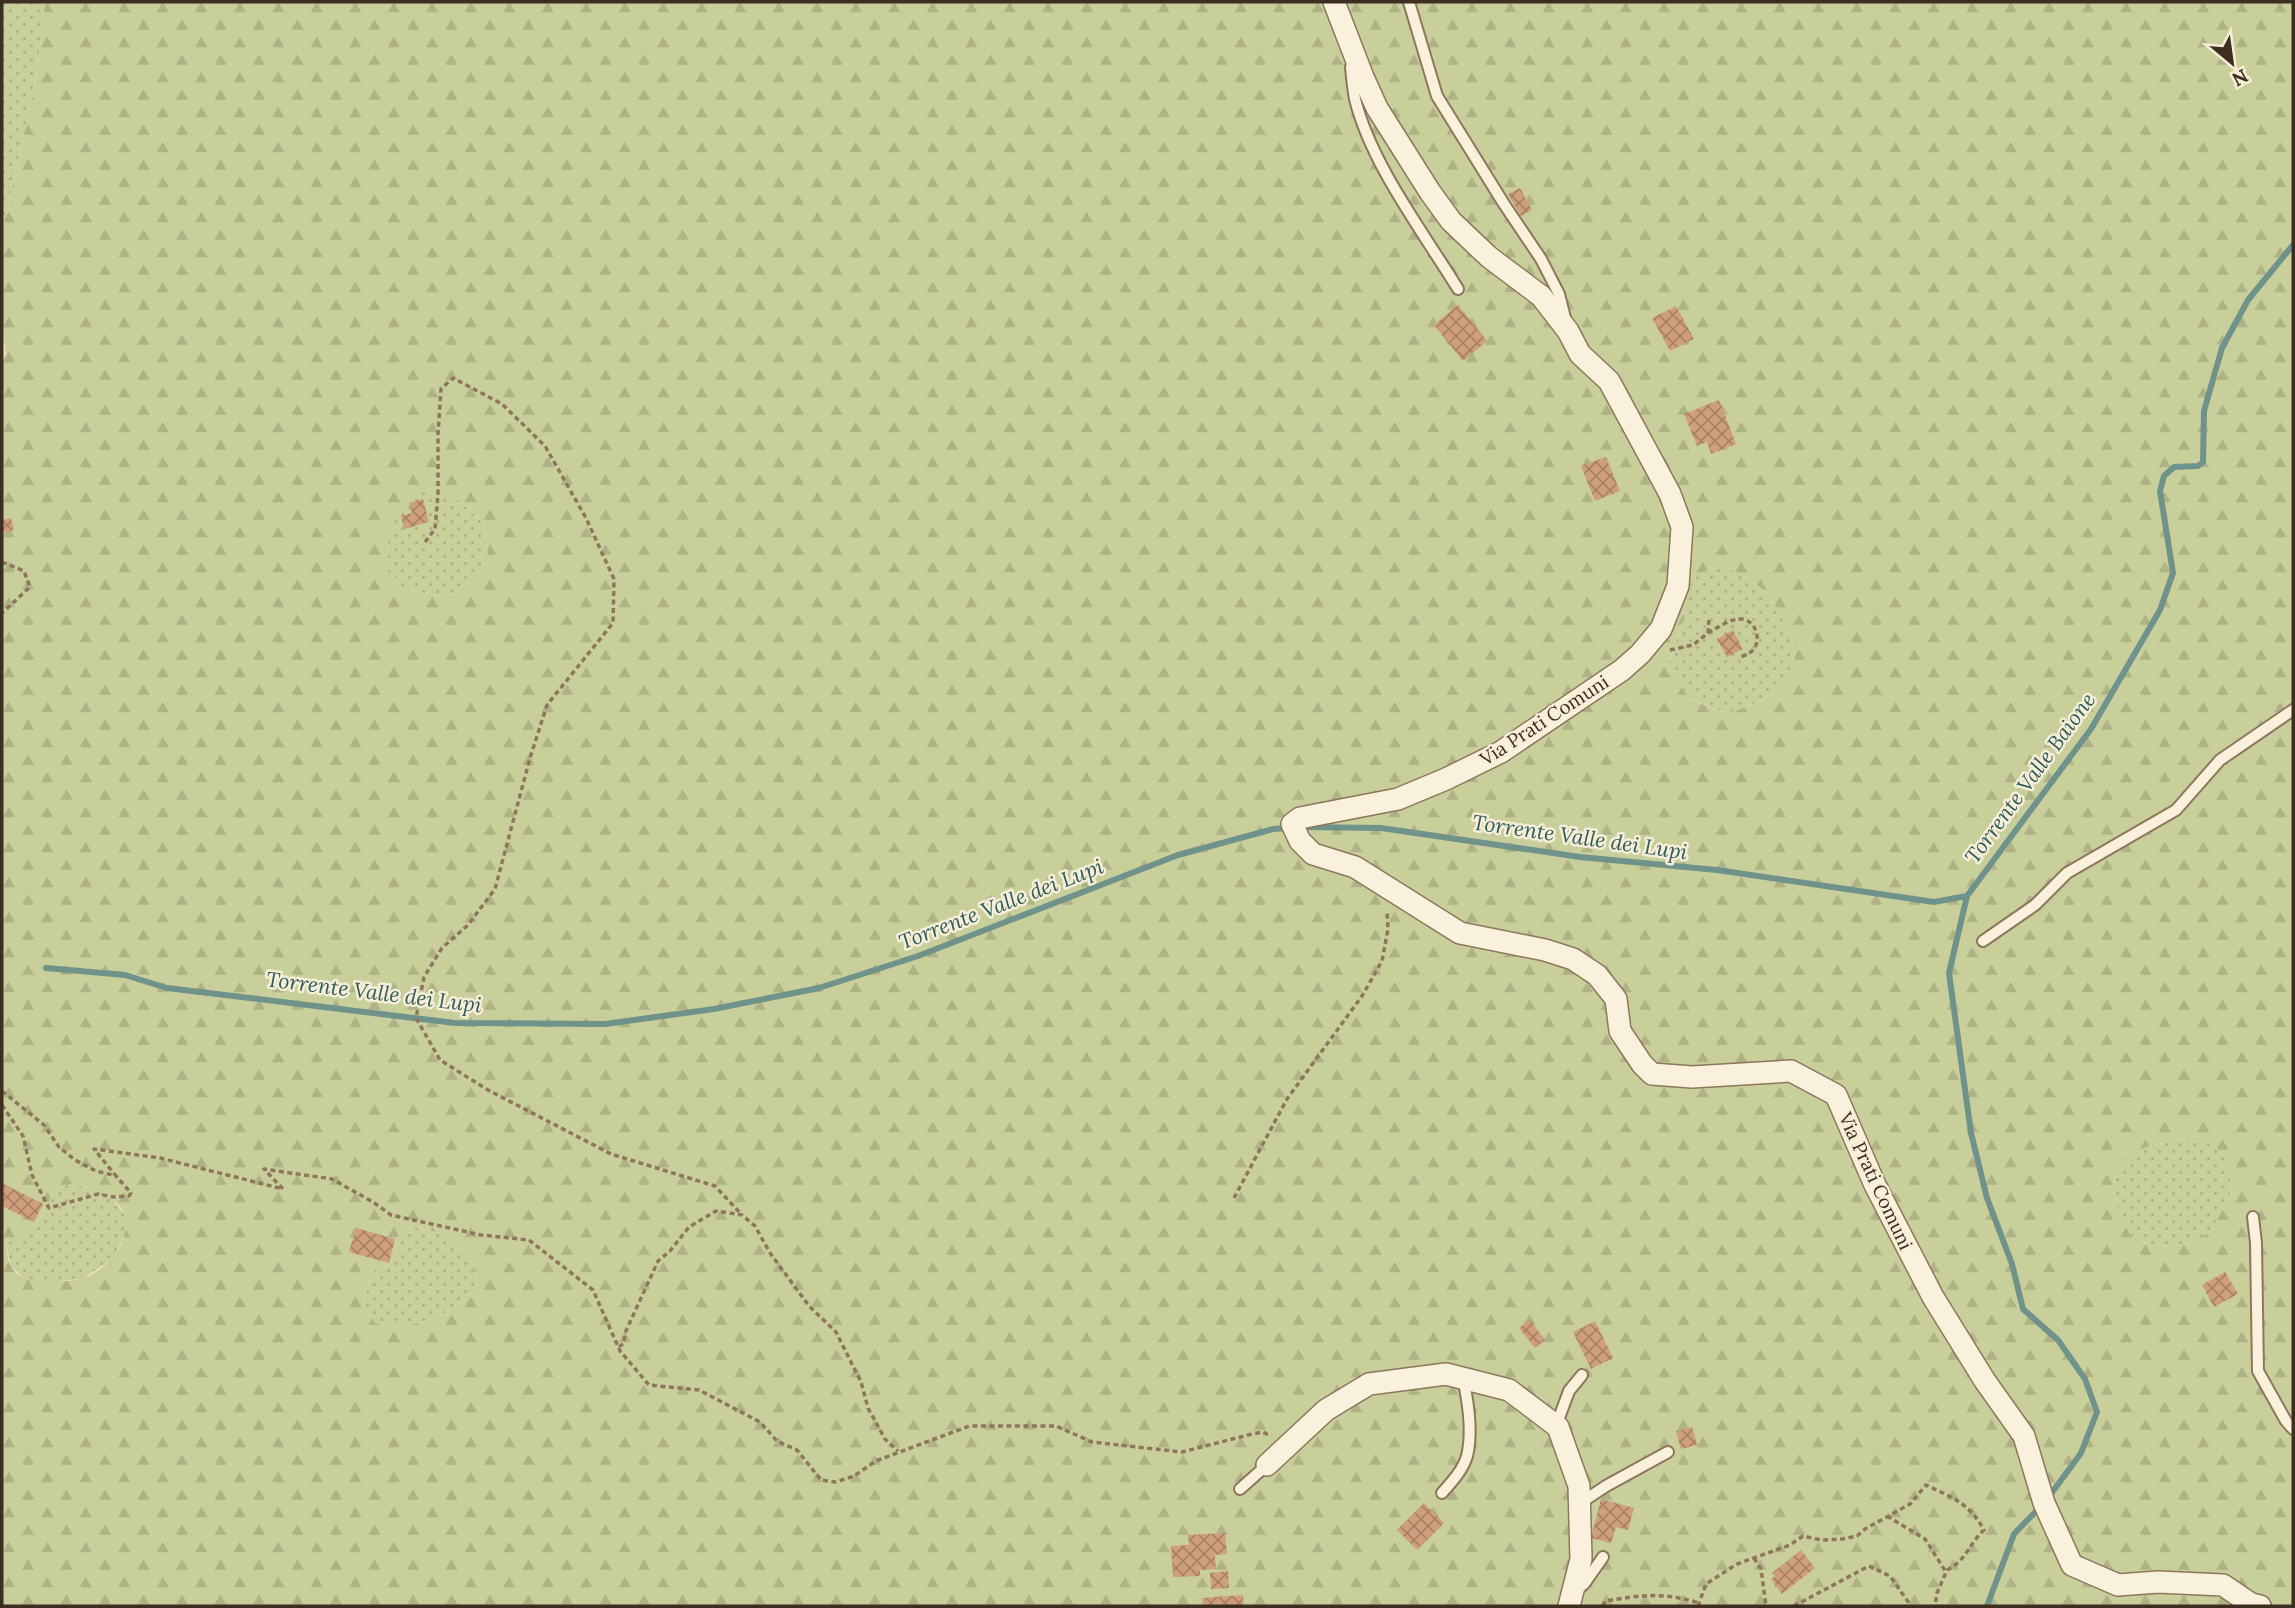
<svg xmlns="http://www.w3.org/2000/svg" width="2295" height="1608" font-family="Lora,serif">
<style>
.grass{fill:url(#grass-dots)}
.forest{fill:url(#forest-firs);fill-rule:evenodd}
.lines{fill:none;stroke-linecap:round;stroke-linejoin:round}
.stream{stroke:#6f938a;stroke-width:6}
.building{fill:url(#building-cross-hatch)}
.service-casing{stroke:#8d765c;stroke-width:14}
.minor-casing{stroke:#8d765c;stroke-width:24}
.path{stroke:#8d765c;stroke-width:3.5;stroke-dasharray:5 3.5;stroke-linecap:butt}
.service{stroke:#faf1dc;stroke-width:10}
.minor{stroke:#faf1dc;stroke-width:21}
.labels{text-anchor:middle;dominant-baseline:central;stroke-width:5;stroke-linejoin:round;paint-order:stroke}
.street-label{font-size:19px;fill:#3d2e20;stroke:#f7eed8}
.water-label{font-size:21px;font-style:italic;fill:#2f5d5a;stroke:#f7eed8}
</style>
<defs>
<pattern id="grass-dots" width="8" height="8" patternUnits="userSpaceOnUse" patternTransform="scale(1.75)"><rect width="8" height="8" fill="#c9cf9b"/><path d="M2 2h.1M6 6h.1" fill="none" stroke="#aeb285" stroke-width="1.8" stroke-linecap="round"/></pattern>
<pattern id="forest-firs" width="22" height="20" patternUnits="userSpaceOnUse" patternTransform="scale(1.75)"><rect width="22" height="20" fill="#c9cf9b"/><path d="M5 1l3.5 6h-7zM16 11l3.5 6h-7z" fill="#aeb285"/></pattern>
<pattern id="building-cross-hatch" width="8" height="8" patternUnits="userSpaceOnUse" patternTransform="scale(1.75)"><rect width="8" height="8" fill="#cf9f7d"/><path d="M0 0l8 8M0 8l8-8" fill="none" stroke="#a98266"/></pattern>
</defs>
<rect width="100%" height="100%" fill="#f0e4c8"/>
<g class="grass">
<polygon points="2,2 45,2 36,80 2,232"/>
<polygon points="436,487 454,496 482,522 488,552 478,577 446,597 403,589 387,565 388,533 401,509 418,494"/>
<path d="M1724 566C1735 572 1748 577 1757 585 1778 601 1809 657 1788 680 1771 699 1750 706 1727 714 1694 701 1684 699 1668 666L1685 616 1690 581 1705 571Z"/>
<path d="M2196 1136 2220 1151 2231 1171 2230 1194 2211 1232 2189 1244 2168 1247 2136 1242C2116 1216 2099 1171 2137 1151 2154 1143 2178 1140 2196 1136Z"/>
<path d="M71 1184 96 1189 113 1200 126 1216 127 1230 113 1259 82 1279 57 1281 26 1280 11 1266 6 1244C36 1225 41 1223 54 1189Z"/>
<path d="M415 1227C440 1232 467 1241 474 1269 476 1275 478 1283 474 1290 460 1311 421 1326 396 1326 390 1327 381 1324 375 1323L364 1303 371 1272 389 1265 396 1253 399 1231Z"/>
</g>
<path class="forest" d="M45 2H2293V1606H2V359L6 355 2 321V232L36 80ZM436 487 454 496 482 522 488 552 478 577 446 597 403 589 387 565 388 533 401 509 419 494ZM1724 566C1735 572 1748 577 1757 585 1778 601 1809 657 1788 680 1771 699 1750 706 1727 714 1693 701 1684 699 1668 665L1685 616 1691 581 1705 571ZM2196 1136 2220 1151 2231 1171 2230 1194 2211 1232 2188 1244 2168 1247 2136 1242C2116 1216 2099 1171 2137 1151 2154 1143 2178 1140 2196 1136ZM71 1184C109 1192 142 1207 118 1250 110 1263 95 1275 80 1279 69 1282 55 1281 43 1280 30 1280 17 1278 11 1266 8 1260 7 1251 6 1244 36 1225 41 1223 54 1189ZM415 1227C440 1232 467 1241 474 1269 476 1275 478 1283 474 1290 460 1311 421 1326 397 1326 390 1327 382 1324 375 1323L364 1302 371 1272 389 1265 396 1253 399 1231Z"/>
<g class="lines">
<g class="stream">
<polyline points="1299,827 1381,828 1580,857 1717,870 1934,902 1967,896"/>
<polyline points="46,968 125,975 167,988 455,1023 605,1024 714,1009 819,988 918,956 1178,855 1273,829 1288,828"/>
<polyline points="2048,1498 2081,1453 2097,1412 2085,1379 2058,1340 2023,1309 2012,1264 1987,1198 1971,1133 1949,973 1967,896 2091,729 2160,610 2173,573 2160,491 2164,476 2174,467 2198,466 2203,462 2204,411 2222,348 2248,300 2293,245"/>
<polyline points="1987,1606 2014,1534 2041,1506"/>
</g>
</g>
<g class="building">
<polygon points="1520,188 1532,210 1521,216 1508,194"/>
<polygon points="1458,305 1487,341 1463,361 1434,325"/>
<polygon points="1676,306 1694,339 1670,351 1652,318"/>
<polygon points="1719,400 1736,444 1711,454 1707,442 1697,446 1684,414"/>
<polygon points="1606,457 1620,491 1595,501 1581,466"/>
<polygon points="423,499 429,522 404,529 401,516 412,513 409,503"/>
<polygon points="11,518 14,530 2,533 2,520"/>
<polygon points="1733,630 1743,649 1727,657 1717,639"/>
<polygon points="2,1183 43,1204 34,1222 2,1206"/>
<polygon points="356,1228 395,1239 389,1263 349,1252"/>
<polygon points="2225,1272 2238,1294 2214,1307 2202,1285"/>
<polygon points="1530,1320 1545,1340 1535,1348 1519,1328"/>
<polygon points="1595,1321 1613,1358 1591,1369 1573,1332"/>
<polygon points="1692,1427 1697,1445 1681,1449 1676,1431"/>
<polygon points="1601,1499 1634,1508 1628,1530 1616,1527 1611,1543 1591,1538"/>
<polygon points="1424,1503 1444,1523 1417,1550 1397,1530"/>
<polygon points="1225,1533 1227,1554 1215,1555 1216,1569 1200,1570 1200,1576 1173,1577 1171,1546 1189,1545 1188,1535"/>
<polygon points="1801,1550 1815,1568 1782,1594 1771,1579 1775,1576 1772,1573"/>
<polygon points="1228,1571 1229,1588 1211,1589 1210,1573"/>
<polygon points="1243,1595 1244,1606 1203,1606 1202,1598"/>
</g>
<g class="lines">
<defs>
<g id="service">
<polyline points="1409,2 1437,96 1504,204 1541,259 1559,294 1565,318"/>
<path d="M1351 67C1352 77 1353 89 1355 99 1371 164 1423 232 1458 289"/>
<polyline points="1983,941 2035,905 2067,873 2176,810 2220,760 2293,710"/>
<polyline points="2253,1217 2256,1243 2258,1371 2286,1421 2293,1429"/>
<polyline points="1556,1426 1569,1391 1582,1375"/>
<polyline points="1240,1489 1267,1465"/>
<path d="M1442 1493C1451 1483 1463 1470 1467 1456 1473 1432 1468 1401 1463 1378"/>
<polyline points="1579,1504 1606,1486 1668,1452"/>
<polyline points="1578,1589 1584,1584 1603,1557"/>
</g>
<g id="minor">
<polyline points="1334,2 1363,77 1377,108 1430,192 1451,221 1489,257 1541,296 1568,331 1580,354 1609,381 1670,494 1682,527 1678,586 1661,629 1640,654 1622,670 1501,752 1446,779 1398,799 1300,818 1292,824 1300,841 1313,854 1355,867 1460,933 1545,950 1573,959 1597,975 1616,999 1620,1031 1642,1064 1652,1074 1692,1077 1791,1071 1836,1095 1875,1185 1933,1297 1985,1381 2024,1436 2044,1503 2072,1565 2118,1585 2158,1582 2223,1585 2251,1604 2260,1606"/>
<polyline points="1267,1465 1326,1410 1369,1384 1446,1374 1509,1390 1558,1427 1579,1486 1581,1559 1569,1606"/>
</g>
</defs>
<use href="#service" class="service-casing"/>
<use href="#minor" class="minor-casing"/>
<g class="path">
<polyline points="425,542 435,529 438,494 438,434 441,389 453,378 502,404 545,446 586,518 614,579 613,623 547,705 530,758 495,889 468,925 442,948 424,977 416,1018 440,1060 488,1090 611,1154 715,1186 742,1215"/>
<polyline points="2,562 24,571 30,587 2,613"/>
<path d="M1708 633C1717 628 1728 620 1738 619 1754 617 1763 638 1753 650 1749 654 1743 656 1738 658"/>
<polyline points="1670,650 1693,645 1708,633 1709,618"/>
<polyline points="2,1091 44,1125 59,1147 75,1160 96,1171 116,1176 94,1149 160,1158 283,1189 264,1169 332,1179 373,1202 391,1215 481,1235 529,1240 593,1290 620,1351 649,1385 699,1390 760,1422 777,1441 797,1450 821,1480 836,1482 854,1476 876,1461 969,1426 1056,1426 1092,1442 1182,1452 1252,1434 1263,1432 1270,1436"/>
<polyline points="2,1105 23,1136 32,1175 49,1208 98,1194 113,1197 129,1196 131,1193 116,1176"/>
<polyline points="1234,1198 1287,1099 1362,996 1382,961 1388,929 1387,911"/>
<polyline points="619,1347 624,1343 625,1333 658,1261 670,1251 689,1227 716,1211 742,1215 755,1226 770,1253 809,1306 836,1332 861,1382 868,1408 885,1439 898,1451"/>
<polyline points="1887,1516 1925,1539 1946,1572"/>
<polyline points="1754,1558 1761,1569 1766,1606"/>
<path d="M1603 1606 1605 1601C1642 1595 1664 1592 1699 1603"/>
<path d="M1698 1606 1706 1584 1737 1564 1790 1545 1803 1536 1821 1540 1842 1539 1857 1536 1865 1529 1910 1504 1926 1485C1953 1498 1969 1503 1984 1530 1968 1545 1966 1561 1947 1570L1937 1593 1935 1606"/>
<polyline points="1794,1606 1869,1566 1890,1576 1911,1606"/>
</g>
<use href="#service" class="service"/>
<use href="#minor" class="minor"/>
</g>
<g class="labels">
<g class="street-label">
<text transform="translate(1544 720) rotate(-33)">Via Prati Comuni</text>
<text transform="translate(1876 1181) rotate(65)">Via Prati Comuni</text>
</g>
<g class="water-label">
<text transform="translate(2030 778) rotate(-54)">Torrente Valle Baione</text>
<text transform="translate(1580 837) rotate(8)">Torrente Valle dei Lupi</text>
<text transform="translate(1001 904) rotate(-21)">Torrente Valle dei Lupi</text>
<text transform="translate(374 992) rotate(7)">Torrente Valle dei Lupi</text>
</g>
</g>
<rect width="2295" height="1608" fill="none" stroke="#3d2e20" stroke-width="7"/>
<g transform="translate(2232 63) rotate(151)" stroke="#f7eed8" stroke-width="5" paint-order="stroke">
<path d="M0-5L12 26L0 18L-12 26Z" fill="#3d2e20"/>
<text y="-10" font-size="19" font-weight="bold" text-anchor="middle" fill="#3d2e20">N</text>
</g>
</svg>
